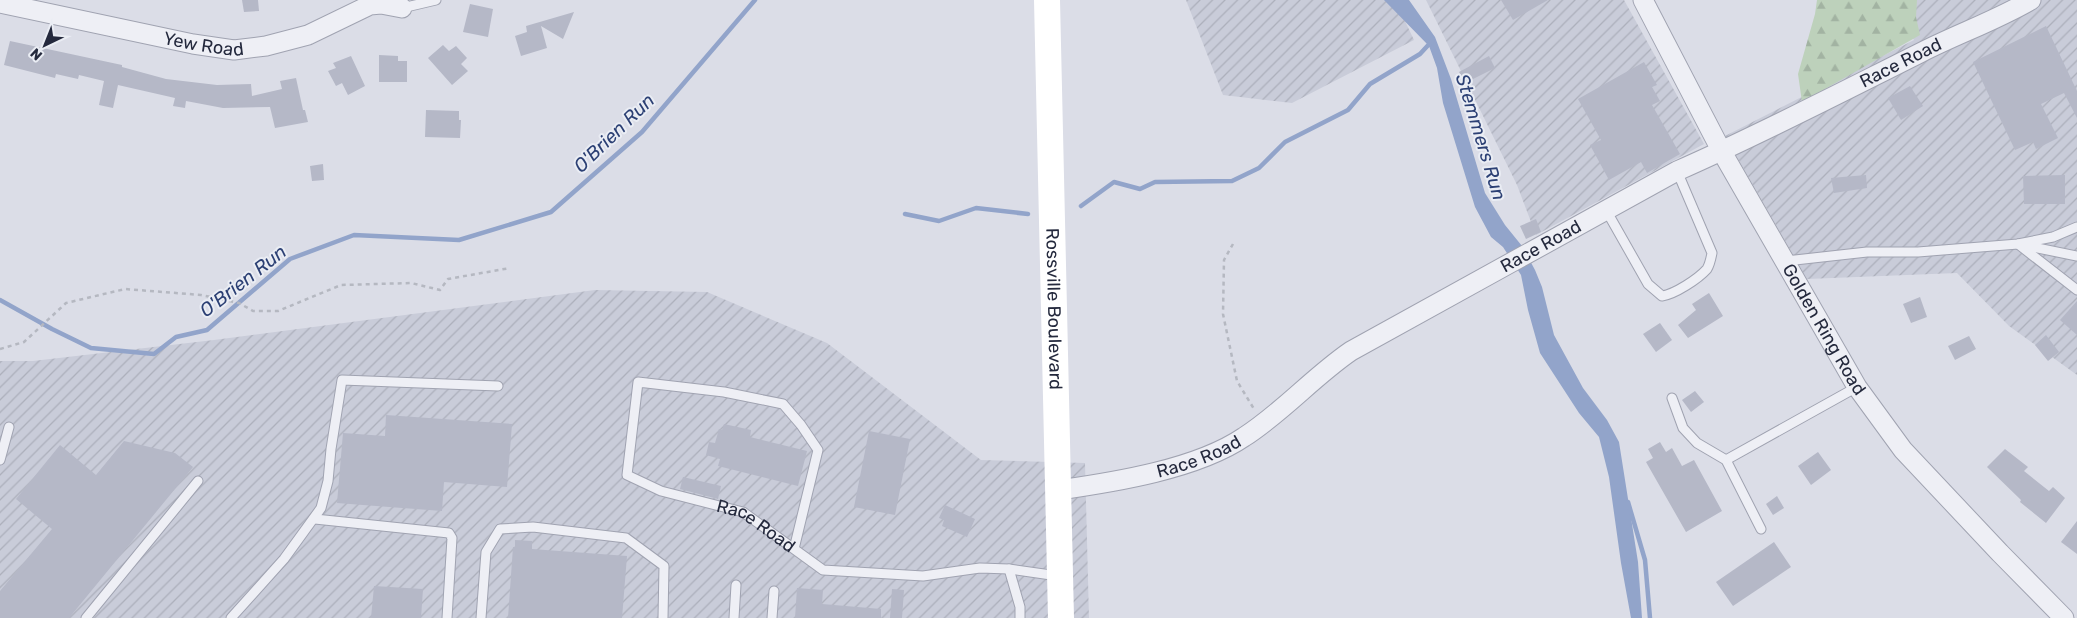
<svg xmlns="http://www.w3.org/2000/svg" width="2077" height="618" font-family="Rubik,sans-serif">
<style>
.industrial{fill:url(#industrial-furrows)}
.forest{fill:url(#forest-firs)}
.water{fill:#92a4ca}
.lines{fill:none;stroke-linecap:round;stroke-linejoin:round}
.stream{stroke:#92a4ca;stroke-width:4.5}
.building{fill:#b5b8c7}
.service-casing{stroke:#a0a3b1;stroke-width:11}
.minor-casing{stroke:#a0a3b1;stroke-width:21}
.path{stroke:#b5b8c1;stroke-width:2.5;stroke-dasharray:4 4;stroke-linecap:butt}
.service{stroke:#eeeff5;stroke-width:9}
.minor{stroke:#eeeff5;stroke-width:19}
.secondary{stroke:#fff;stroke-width:26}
.labels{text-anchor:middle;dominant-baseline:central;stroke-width:4;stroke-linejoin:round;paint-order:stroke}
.street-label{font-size:18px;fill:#24293d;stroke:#eaedf4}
.water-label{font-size:19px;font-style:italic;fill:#2c4074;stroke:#eaedf4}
</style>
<defs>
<pattern id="industrial-furrows" width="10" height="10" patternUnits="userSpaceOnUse" patternTransform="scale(1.25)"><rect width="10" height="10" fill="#c9ccd9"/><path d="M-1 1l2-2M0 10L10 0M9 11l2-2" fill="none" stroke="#acafbb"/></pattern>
<pattern id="forest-firs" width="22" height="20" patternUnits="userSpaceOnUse" patternTransform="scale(1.25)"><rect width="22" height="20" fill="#bdd1bb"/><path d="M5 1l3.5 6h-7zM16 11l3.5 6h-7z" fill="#a2b3a2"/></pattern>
</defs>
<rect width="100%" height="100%" fill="#dbdde7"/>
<g class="industrial">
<polygon points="1186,0 1395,0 1414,40 1292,103 1223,95"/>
<polygon points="1426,0 1624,0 1704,144 1536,235 1517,185"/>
<polygon points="1890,0 2077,0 2077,375 2009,326 1957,273 1807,279 1725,136 1914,40"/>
<polygon points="595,290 707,292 827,343 981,460 1085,463 1089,618 0,618 0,361 33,361 214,340"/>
</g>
<polygon class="forest" points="1817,0 1917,0 1916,17 1920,35 1802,102 1798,74 1815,14"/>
<polygon class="water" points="1384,0 1409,0 1435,37 1451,79 1485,193 1505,225 1522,246 1535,270 1542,287 1554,335 1583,388 1607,420 1619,442 1638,562 1642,618 1631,618 1621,563 1609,477 1599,437 1579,413 1540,353 1528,310 1521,275 1503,247 1491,237 1475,207 1443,103 1437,68 1429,46"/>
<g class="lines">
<g class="stream">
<polyline points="1081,206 1114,182 1140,189 1155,182 1232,181 1259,168 1285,142 1348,110 1370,84 1420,54 1432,41"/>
<polyline points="905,214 939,221 976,208 1028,214"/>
<polyline points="0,300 52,329 91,348 154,354 176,337 207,330 290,259 354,235 459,240 551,212 642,132 755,0"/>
<polyline points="1628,502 1645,560 1650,618"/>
</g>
</g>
<g class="building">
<polygon points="242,0 258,0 259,11 244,12"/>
<polygon points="1501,0 1548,0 1513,20"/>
<polygon points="470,4 493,9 488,37 463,32"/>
<polygon points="574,12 563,39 541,26 547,48 521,56 515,36 527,32 526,26"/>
<polygon points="2046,26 2077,91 2077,118 2064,93 2041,104 2058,138 2036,149 2033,142 2015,150 1973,62"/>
<polygon points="10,41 122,65 122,67 166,79 217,85 251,84 252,96 282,89 280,81 296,78 303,110 305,110 308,122 275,128 270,107 223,108 186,101 185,108 173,106 175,98 118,85 113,108 99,105 104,81 79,75 78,79 56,74 55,78 4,65"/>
<polygon points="443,45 449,51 456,46 467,58 461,64 468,71 452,85 428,58"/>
<polygon points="379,55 398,56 398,61 407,61 407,82 379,82"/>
<polygon points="351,56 365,86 348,95 342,83 336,86 328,71 336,68 333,63"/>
<polygon points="1489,56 1495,68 1465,83 1459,72"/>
<polygon points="1644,62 1657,85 1652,87 1660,101 1652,105 1680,154 1647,173 1641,162 1609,180 1590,145 1601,140 1578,99"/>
<polygon points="1910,86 1923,106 1901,120 1888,98"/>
<polygon points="426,110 459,111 459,120 461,120 460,138 425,137"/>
<polygon points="323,164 324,180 312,181 310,166"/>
<polygon points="1866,175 1867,188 1834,193 1831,178"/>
<polygon points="2065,175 2065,204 2024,204 2023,176"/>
<polygon points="1536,219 1541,232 1526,239 1520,226"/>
<polygon points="1709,293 1723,316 1688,338 1678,325 1696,310 1692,304"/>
<polygon points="1920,297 1927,317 1911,323 1903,304"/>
<polygon points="2077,301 2077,335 2060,320"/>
<polygon points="1660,323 1672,340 1656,352 1643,334"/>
<polygon points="2046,335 2059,352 2048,361 2035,345"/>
<polygon points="1969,336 1976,349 1955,360 1948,346"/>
<polygon points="1695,391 1704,402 1691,412 1682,400"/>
<polygon points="386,415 512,424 507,487 444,482 442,511 337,503 343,433 385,436"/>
<polygon points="724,424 751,430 750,437 807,451 798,486 718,466 720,459 706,455 709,442 715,443 719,429 722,430"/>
<polygon points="869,431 910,439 895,515 854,507"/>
<polygon points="124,441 175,453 193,467 69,618 0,618 0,591 52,529 16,499 60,445 96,475"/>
<polygon points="1660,442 1666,452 1672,448 1682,466 1694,460 1722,511 1686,532 1646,462 1653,458 1648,449"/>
<polygon points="2005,449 2028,467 2024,471 2049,491 2053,487 2065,498 2046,523 2020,502 2021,500 1987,467"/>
<polygon points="1818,452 1831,470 1811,485 1798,466"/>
<polygon points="683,477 721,486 718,499 680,489"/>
<polygon points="1777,496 1784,508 1773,515 1766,504"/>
<polygon points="945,505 975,519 967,537 942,526 944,520 939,518"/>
<polygon points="2077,521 2077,554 2061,542"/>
<polygon points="515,540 532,541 532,549 627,556 622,618 508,618 513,547 515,547"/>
<polygon points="1774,542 1791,567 1733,606 1716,582"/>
<polygon points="374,586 423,589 421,618 371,618"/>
<polygon points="797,588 823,590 822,604 881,609 881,618 795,618"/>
<polygon points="892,589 904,590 902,618 890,618"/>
</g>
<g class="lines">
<defs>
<g id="service">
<polyline points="402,8 436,0"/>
<path d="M1606 210 1648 284 1662 296C1675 294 1698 279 1707 269 1710 264 1711 258 1712 253L1677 171"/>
<polyline points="2018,244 2077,290"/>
<polyline points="2023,245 2077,256"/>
<polyline points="1786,261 1867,252 1918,252 2018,244 2053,237 2077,227"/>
<polyline points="1672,398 1683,428 1697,443 1726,460 1761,529"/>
<polyline points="0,460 9,427"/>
<polyline points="1726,460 1857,387"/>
<polyline points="315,519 449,533 452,538 447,618"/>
<path id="s1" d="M794 549 818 450 801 425 783 404 724 392 638 382 627 475 661 491 743 512 823 570 923 576 980 568 1009 569 1058 576"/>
<polyline points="1009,569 1020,607 1020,618"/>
<polyline points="86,618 198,481"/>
<polyline points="231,618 284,559 321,508 328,481 331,449 342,380 498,386"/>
<polyline points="481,618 486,552 500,529 533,527 626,538 664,566 663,618"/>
<polyline points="734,618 736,585"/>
<polyline points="772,618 774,591"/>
</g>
<g id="minor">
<path id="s2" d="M1643 0 1722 152 1857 387 1903 450 2000 553 2064 618"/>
<path id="s3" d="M0 3 193 44 234 50 266 46 308 35 370 5 381 4 402 8"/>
<path id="s4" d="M1059 490C1115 482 1197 469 1244 437 1283 412 1313 377 1351 351L1677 171C1759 135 1840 93 1920 53 1957 34 1995 21 2031 0"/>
</g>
</defs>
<use href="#service" class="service-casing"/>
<use href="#minor" class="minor-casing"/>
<g class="path">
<polyline points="1233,244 1224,260 1223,314 1237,381 1254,409"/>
<polyline points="0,349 24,342 66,303 125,289 201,295 239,303 253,311 278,311 341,285 411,283 440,290 448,279 510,268"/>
</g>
<use href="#service" class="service"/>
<use href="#minor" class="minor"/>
<path class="secondary" id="s5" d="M1047 0 1061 618"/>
</g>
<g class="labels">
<g class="street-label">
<text stroke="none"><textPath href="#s3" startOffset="208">Yew Road</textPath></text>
<text stroke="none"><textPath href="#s4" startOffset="952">Race Road</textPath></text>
<text stroke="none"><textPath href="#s4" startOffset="548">Race Road</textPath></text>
<text stroke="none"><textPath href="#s5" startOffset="309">Rossville Boulevard</textPath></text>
<text stroke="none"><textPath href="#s2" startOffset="376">Golden Ring Road</textPath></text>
<text stroke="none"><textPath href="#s4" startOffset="144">Race Road</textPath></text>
<text stroke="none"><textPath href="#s1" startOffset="540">Race Road</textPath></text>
</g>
<g class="water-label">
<text transform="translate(614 133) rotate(-44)">O'Brien Run</text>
<text transform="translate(1481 137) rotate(73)">Stemmers Run</text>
<text transform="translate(243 281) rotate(-38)">O'Brien Run</text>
</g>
</g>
<g transform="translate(45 45) rotate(223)" stroke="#eaedf4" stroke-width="4" paint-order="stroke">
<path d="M0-4L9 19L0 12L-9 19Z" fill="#24293d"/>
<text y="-8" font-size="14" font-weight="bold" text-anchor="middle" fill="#24293d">N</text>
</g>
</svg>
